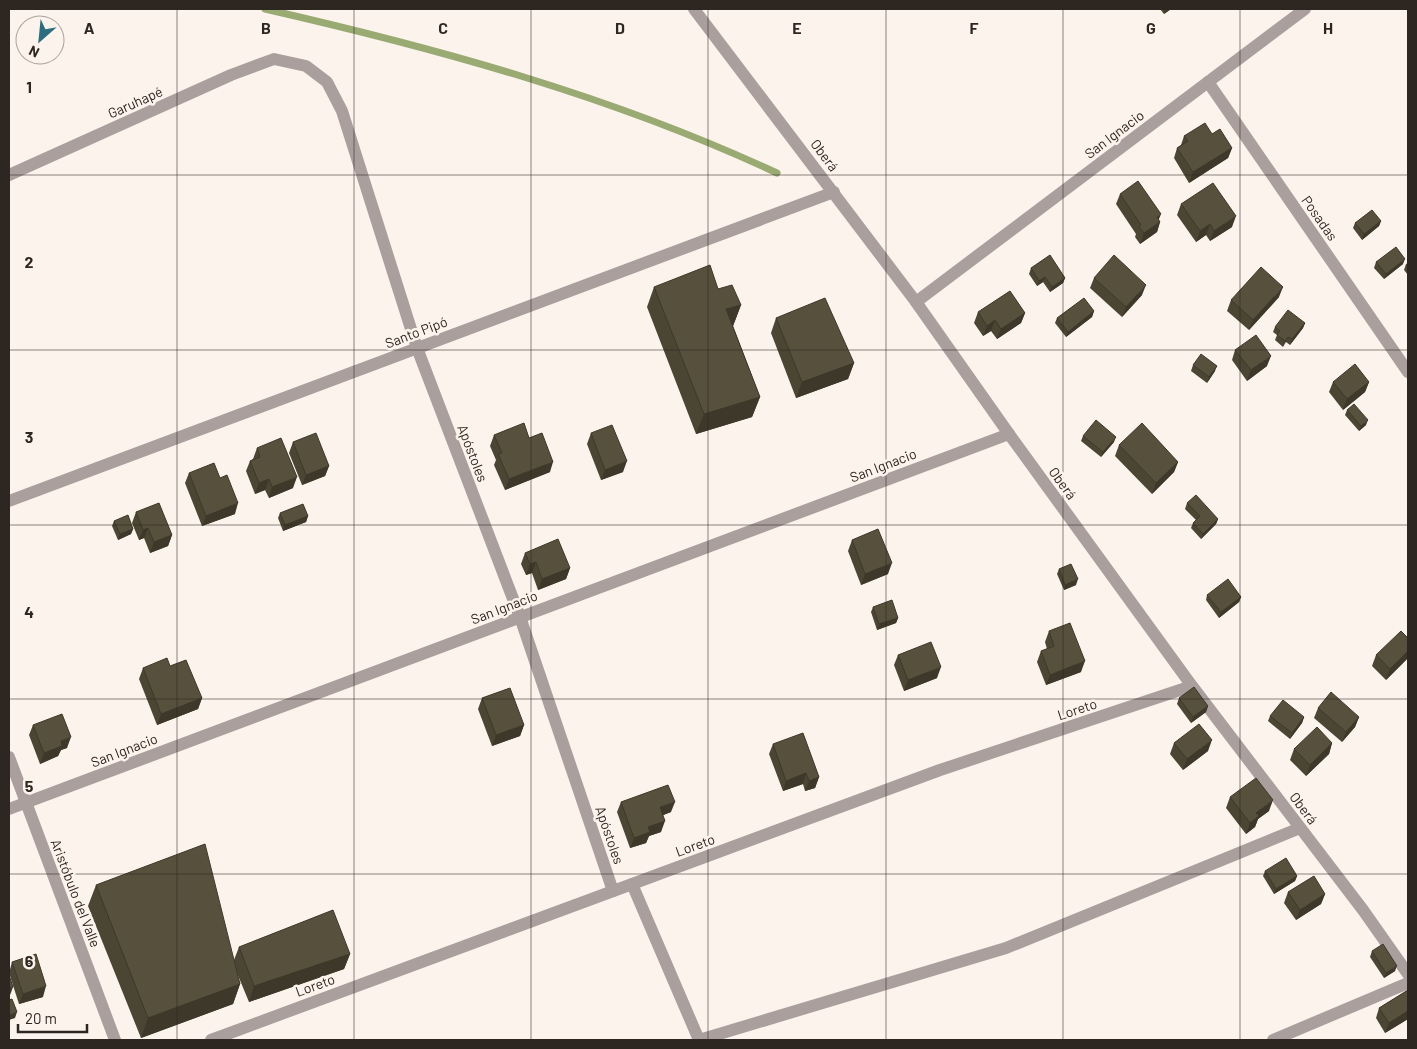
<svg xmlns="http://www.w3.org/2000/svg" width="1417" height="1049" font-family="Barlow,sans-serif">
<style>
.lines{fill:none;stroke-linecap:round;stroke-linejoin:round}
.stream{stroke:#9aaa73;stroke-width:7}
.minor{stroke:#ab9f9d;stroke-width:12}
.wall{fill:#4b4534}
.shaded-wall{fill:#3d382a}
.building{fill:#57503c;stroke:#3d382a}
.grid{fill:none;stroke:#2e2620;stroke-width:1;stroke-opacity:0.55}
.labels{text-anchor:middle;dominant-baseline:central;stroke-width:5;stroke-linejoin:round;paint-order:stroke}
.street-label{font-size:14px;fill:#2e2620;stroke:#fcf3ec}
.grid-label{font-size:16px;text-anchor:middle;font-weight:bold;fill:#2e2620;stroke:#fcf3ec;stroke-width:5;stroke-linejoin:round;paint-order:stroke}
</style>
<rect width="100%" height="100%" fill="#fcf3ec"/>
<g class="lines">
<path class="stream" d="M265 9C440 49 614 97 777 173"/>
<g class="minor">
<polyline points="694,9 916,302 1009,434 1192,686 1363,910 1408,974"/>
<polyline points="1208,82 1408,372"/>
<polyline points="9,175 231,75 274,59 306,66 327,82 342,111 417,348 520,617 613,891"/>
<polyline points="916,302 1305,9"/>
<polyline points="9,501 834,192"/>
<polyline points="9,757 115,1040"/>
<polyline points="9,809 1009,434"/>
<polyline points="632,884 699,1040"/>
<polyline points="211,1040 940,770 1192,686"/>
<polyline points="699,1040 1006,948 1300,828"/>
<polyline points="1273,1040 1408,983"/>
</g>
</g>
<g class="wall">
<polygon points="1160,9 1171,9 1164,14"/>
<polygon points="1212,134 1232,148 1228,158 1189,183 1174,158 1177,148 1181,145 1184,136"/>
<polygon points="1120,194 1159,220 1160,222 1157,232 1140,244 1135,237 1136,234 1116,204"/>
<polygon points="1181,204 1232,227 1210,241 1206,235 1196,242 1177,215"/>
<polygon points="1381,221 1379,226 1362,240 1353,228 1355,223"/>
<polygon points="1376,262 1403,264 1384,279 1374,268"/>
<polygon points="1408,263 1408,275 1404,270 1406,264"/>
<polygon points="1031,268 1065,278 1063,283 1050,292 1043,282 1037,286 1029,274"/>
<polygon points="1094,278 1142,295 1122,317 1090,288"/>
<polygon points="654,287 718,289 741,305 733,326 760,397 752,417 696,434 647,307"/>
<polygon points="1279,297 1249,330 1227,311 1231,300"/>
<polygon points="1094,311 1092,317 1066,337 1055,323 1057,318"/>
<polygon points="978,312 1025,313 1021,323 997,339 991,331 983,336 974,323"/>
<polygon points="776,318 854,363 848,379 796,398 771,333"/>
<polygon points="1305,323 1303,328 1290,345 1286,342 1283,347 1275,340 1277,335 1273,332 1275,327"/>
<polygon points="1235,350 1267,366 1247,381 1232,360"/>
<polygon points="1193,365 1215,371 1207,383 1191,371"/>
<polygon points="1333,382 1369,382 1365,392 1343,410 1329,392"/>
<polygon points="1347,410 1366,425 1359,431 1345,415"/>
<polygon points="591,433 623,472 601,480 587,444"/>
<polygon points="494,435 529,438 550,472 505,490 494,465 496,460 490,446"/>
<polygon points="1083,436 1114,442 1101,457 1081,441"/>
<polygon points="293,442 329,466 325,476 302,485 289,453"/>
<polygon points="1119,445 1178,462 1174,472 1152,494 1115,456"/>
<polygon points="257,448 293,488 269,498 265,490 255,494 246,471 250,461 253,459"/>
<polygon points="189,473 220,478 235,514 202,526 185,483"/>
<polygon points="1187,503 1218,519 1216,524 1201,539 1191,528 1193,523 1196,520 1185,509"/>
<polygon points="136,512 172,535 168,546 150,553 144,538 139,540 132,523"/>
<polygon points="280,513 308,516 306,522 283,531 278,518"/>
<polygon points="114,521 133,529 131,534 118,540 112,526"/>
<polygon points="852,540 888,574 861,585 848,551"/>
<polygon points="525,553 570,568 566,579 538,590 532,573 526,575 521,564"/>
<polygon points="1059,569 1076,585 1064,590 1057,574"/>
<polygon points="1207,595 1241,597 1239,602 1219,618 1206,600"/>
<polygon points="873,607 898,618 896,623 877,630 871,612"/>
<polygon points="1049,631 1081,672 1046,685 1037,662 1041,651 1047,649 1045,642"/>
<polygon points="1408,638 1408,658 1386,680 1372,666 1376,655"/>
<polygon points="898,655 937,678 904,691 894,665"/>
<polygon points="170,666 202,698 198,709 157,725 139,679 143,668"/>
<polygon points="482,698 524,725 520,736 492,746 478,709"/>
<polygon points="1179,698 1208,706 1206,712 1191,723 1177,704"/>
<polygon points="1318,708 1359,717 1355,727 1342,742 1314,718"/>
<polygon points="1270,716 1304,717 1302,723 1290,739 1268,721"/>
<polygon points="33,725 67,748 61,750 58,756 40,764 29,735"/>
<polygon points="1174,743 1208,751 1183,770 1170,754"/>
<polygon points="1332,743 1329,754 1306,776 1290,760 1294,749"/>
<polygon points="773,744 819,777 815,788 805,791 803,784 783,791 769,754"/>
<polygon points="1230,797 1269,811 1258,819 1255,827 1246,834 1226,808"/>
<polygon points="621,802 671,812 663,815 661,832 649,836 646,843 630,848 617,812"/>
<polygon points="1265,871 1297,876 1295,881 1274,894 1263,876"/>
<polygon points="96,885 234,960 239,947 350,954 344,969 249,1002 237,973 240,984 233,1004 141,1038 88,906"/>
<polygon points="1288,892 1325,894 1321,904 1296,920 1284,903"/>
<polygon points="1372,951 1395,971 1384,978 1370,957"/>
<polygon points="12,962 43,997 19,1004 9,973"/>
<polygon points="1408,990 1408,1019 1385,1033 1376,1018 1379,1008"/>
</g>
<g class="shaded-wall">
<polygon points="1166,9 1171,9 1164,14"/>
<polygon points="1232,148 1228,158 1189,183 1193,172"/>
<polygon points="1161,214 1157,224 1160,222 1157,232 1140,244 1144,233 1157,217"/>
<polygon points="1236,216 1232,227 1210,241 1214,231"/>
<polygon points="1381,221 1379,226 1362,240 1364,234"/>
<polygon points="1210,224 1206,235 1196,242 1200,231"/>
<polygon points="1405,259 1403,264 1384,279 1386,274"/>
<polygon points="1045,277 1043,282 1037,286 1039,281"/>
<polygon points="1065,278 1063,283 1050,292 1052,287"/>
<polygon points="1146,285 1142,295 1122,317 1126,307"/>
<polygon points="1283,287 1279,297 1249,330 1253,320"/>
<polygon points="741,305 733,326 719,329 726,309"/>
<polygon points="1094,311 1092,317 1066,337 1068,332"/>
<polygon points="1025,313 1021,323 997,339 1001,329"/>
<polygon points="995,320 991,331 983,336 987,326"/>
<polygon points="1305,323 1303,328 1290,345 1292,339"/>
<polygon points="1271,356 1267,366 1247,381 1251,370"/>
<polygon points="854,363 848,379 796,398 802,382"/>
<polygon points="1217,366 1215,371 1207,383 1209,377"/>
<polygon points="1369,382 1365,392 1343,410 1347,399"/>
<polygon points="760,397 752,417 696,434 704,414"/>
<polygon points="1368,420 1366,425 1359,431 1361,426"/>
<polygon points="1116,437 1114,442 1101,457 1103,452"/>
<polygon points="627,461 623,472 601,480 605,470"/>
<polygon points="553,462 550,472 505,490 509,479"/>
<polygon points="1178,462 1174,472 1152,494 1156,483"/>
<polygon points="329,466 325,476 302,485 306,475"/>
<polygon points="297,477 293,488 269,498 272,487"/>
<polygon points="269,479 265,490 255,494 259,483"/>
<polygon points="238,503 235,514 202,526 206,516"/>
<polygon points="308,516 306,522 283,531 285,525"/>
<polygon points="1218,519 1216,524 1201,539 1203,534"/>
<polygon points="148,528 144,538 139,540 143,530"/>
<polygon points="133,529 131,534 118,540 120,534"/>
<polygon points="172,535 168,546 150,553 154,542"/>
<polygon points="536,562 532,573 526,575 530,564"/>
<polygon points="892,563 888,574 861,585 865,574"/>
<polygon points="570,568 566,579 538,590 542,579"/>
<polygon points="1078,579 1076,585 1064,590 1065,585"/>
<polygon points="1241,597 1239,602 1219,618 1221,612"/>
<polygon points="898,618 896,623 877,630 879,624"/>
<polygon points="1408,651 1408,658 1386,680 1390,669"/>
<polygon points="1085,661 1081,672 1046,685 1050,675"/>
<polygon points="941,667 937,678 904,691 908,680"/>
<polygon points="202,698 198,709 157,725 161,714"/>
<polygon points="1208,706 1206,712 1191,723 1193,717"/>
<polygon points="1304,717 1302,723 1290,739 1292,733"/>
<polygon points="1359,717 1355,727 1342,742 1346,732"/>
<polygon points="524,725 520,736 492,746 496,735"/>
<polygon points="71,737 67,748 61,750 58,756 40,764 44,753 61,741"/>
<polygon points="1212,740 1208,751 1183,770 1187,759"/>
<polygon points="1332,743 1329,754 1306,776 1310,765"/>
<polygon points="806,773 803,784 783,791 786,781"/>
<polygon points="819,777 815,788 805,791 809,781"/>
<polygon points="1273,800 1269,811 1258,819 1255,827 1246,834 1250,823 1256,813"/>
<polygon points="675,802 671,812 656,818 660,807"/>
<polygon points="665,821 661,832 649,836 646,843 630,848 634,838 648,827"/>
<polygon points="1297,876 1295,881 1274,894 1276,889"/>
<polygon points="1325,894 1321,904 1296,920 1300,910"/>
<polygon points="350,954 344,969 249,1002 254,986"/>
<polygon points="1397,966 1395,971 1384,978 1386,973"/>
<polygon points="240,984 233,1004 141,1038 148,1018"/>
<polygon points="46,986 43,997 19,1004 23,994"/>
<polygon points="13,987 9,998 9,988"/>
<polygon points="1408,1011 1408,1019 1385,1033 1389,1023"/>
<polygon points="17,1012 15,1018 9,1020 9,1015"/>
</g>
<g class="building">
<polygon points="1205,123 1212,134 1220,129 1232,148 1193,172 1177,148 1188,141 1184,136"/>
<polygon points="1138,181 1161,214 1157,217 1160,222 1144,233 1139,227 1141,225 1120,194"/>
<polygon points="1213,183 1236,216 1214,231 1210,224 1200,231 1181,204"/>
<polygon points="1372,210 1381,221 1364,234 1355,223"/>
<polygon points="1396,247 1405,259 1386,274 1376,262"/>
<polygon points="1050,255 1065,278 1052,287 1045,277 1039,281 1031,268"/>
<polygon points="1114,255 1146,285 1126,307 1094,278"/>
<polygon points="710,265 718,289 732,285 741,305 726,309 760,397 704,414 654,287"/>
<polygon points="1261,267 1283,287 1253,320 1231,300"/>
<polygon points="1010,291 1025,313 1001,329 995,320 987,326 978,312"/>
<polygon points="825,298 854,363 802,382 776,318"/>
<polygon points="1084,298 1094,311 1068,332 1057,318"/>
<polygon points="1288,310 1305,323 1292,339 1288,337 1285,341 1277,335 1280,331 1275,327"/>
<polygon points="1256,335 1271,356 1251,370 1235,350"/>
<polygon points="1201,354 1217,366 1209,377 1193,365"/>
<polygon points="1355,364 1369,382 1347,399 1333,382"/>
<polygon points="1354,404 1368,420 1361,426 1347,410"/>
<polygon points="1096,420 1116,437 1103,452 1083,436"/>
<polygon points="524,423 529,438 542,433 553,462 509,479 498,454 502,453 494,435"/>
<polygon points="1142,423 1178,462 1156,483 1119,445"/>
<polygon points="612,425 627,461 605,470 591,433"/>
<polygon points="316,433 329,466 306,475 293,442"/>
<polygon points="281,438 297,477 272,487 269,479 259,483 250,461 260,457 257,448"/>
<polygon points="214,463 220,478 227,475 238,503 206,516 189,473"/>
<polygon points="1196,495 1218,519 1203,534 1193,523 1200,516 1187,503"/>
<polygon points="159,503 172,535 154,542 148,528 143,530 136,512"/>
<polygon points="303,504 308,516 285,525 280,513"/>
<polygon points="128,515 133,529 120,534 114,521"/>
<polygon points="878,529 892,563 865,574 852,540"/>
<polygon points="558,539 570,568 542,579 536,562 530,564 525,553"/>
<polygon points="1071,564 1078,579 1065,585 1059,569"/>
<polygon points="1228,579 1241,597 1221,612 1207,595"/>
<polygon points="892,600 898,618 879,624 873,607"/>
<polygon points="1070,623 1085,661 1050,675 1041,651 1054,646 1049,631"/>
<polygon points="1401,631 1408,638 1408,651 1390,669 1376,655"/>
<polygon points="931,642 941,667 908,680 898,655"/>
<polygon points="167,658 170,666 186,660 202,698 161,714 143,668"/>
<polygon points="1194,687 1208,706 1193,717 1179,698"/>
<polygon points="510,688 524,725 496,735 482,698"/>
<polygon points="1331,692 1359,717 1346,732 1318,708"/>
<polygon points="1283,700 1304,717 1292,733 1270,716"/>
<polygon points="62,714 71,737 61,741 62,746 44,753 33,725"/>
<polygon points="1199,724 1212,740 1187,759 1174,743"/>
<polygon points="1317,727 1332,743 1310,765 1294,749"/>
<polygon points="803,733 819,777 809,781 806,773 786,781 773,744"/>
<polygon points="1256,778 1273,800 1256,813 1259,816 1250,823 1230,797"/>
<polygon points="668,785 675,802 660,807 665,821 648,827 650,832 634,838 621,802"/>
<polygon points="205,844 240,984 148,1018 96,885"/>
<polygon points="1286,858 1297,876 1276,889 1265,871"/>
<polygon points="1314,876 1325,894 1300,910 1288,892"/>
<polygon points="333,910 350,954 254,986 239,947"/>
<polygon points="1383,944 1397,966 1386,973 1372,951"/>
<polygon points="36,954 46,986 23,994 12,962"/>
<polygon points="9,975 13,987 9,988"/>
<polygon points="1408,990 1408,1011 1389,1023 1379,1008"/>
<polygon points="12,999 17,1012 9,1015 9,1000"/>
</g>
<path class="grid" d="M177 9V1040M354 9V1040M531 9V1040M708 9V1040M886 9V1040M1063 9V1040M1240 9V1040M9 175H1408M9 350H1408M9 525H1408M9 699H1408M9 874H1408"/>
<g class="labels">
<g class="street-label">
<text transform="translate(135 102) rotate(-24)">Garuhapé</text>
<text transform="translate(1114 134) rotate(-37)">San Ignacio</text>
<text transform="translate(825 155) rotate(53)">Oberá</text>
<text transform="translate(1320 218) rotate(55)">Posadas</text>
<text transform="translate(416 332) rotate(-21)">Santo Pipó</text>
<text transform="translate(473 453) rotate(69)">Apóstoles</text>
<text transform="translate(883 465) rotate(-21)">San Ignacio</text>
<text transform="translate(1063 483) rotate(54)">Oberá</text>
<text transform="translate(504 607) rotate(-21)">San Ignacio</text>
<text transform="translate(1077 709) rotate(-18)">Loreto</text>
<text transform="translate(124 750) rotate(-21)">San Ignacio</text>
<text transform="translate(1304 808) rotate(53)">Oberá</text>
<text transform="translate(610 835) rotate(71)">Apóstoles</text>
<text transform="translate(695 845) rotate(-20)">Loreto</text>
<text transform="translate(76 893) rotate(69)">Aristóbulo del Valle</text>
<text transform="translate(315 985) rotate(-20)">Loreto</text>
</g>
</g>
<g class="grid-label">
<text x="89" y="34">A</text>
<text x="266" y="34">B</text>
<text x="443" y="34">C</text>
<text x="620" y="34">D</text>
<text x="797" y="34">E</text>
<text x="974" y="34">F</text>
<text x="1151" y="34">G</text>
<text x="1328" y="34">H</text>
<text x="29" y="93">1</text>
<text x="29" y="268">2</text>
<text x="29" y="443">3</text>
<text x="29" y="618">4</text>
<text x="29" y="792">5</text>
<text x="29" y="967">6</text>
</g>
<rect width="1417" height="1049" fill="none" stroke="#2e2620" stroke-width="20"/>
<g transform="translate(40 40) rotate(207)"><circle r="24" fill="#fcf3ec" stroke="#aaa19a"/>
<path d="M0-4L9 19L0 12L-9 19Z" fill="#2c6d80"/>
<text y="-8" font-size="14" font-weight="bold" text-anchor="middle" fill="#2e2620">N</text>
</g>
<path d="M18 1024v8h69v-8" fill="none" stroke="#2e2620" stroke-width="2.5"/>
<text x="25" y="1024" font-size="15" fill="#2e2620" stroke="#fcf3ec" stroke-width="4" paint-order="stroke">20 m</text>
</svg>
